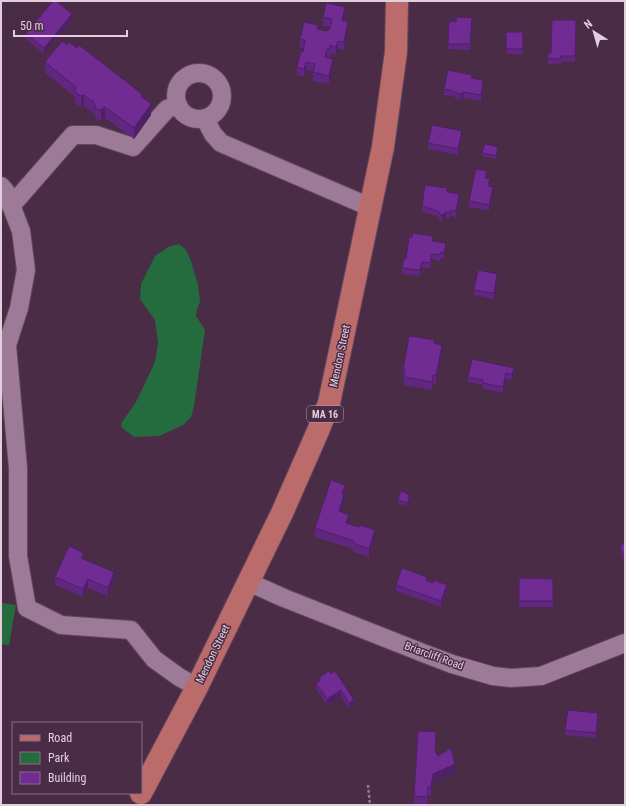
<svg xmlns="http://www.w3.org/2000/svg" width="626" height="806" font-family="'Roboto Condensed',sans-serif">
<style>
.green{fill:#246b3d}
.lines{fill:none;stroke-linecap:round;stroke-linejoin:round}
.minor-casing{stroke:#62485e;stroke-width:20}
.major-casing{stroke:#62485e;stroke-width:24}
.path{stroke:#92798e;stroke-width:2.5;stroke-dasharray:3 2;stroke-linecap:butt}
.minor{stroke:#9d7a97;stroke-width:18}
.major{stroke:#bc6b6b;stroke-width:22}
.wall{fill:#61267f}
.shaded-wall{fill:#4f1f68}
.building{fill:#712c94;stroke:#4f1f68}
.labels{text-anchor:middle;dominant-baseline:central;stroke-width:3;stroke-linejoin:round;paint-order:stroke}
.shield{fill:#4b2c46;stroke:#b59eb0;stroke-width:1}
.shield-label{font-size:10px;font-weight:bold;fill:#e2cfde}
.street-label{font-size:11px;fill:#e2cfde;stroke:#4b2c46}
</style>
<rect width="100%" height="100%" fill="#4b2c46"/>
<g class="green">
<polygon points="179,244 186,250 191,261 198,285 200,302 197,309 196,316 205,330 194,406 191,417 183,425 159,436 134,437 121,427 122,422 136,402 155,362 158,343 155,320 140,299 141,284 155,256 170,246"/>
<polygon points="1,603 16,605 9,645 1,644"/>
</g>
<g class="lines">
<defs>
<g id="minor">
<circle cx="199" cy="96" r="23"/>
<polyline points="205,119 213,134 221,143 370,207"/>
<polyline points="1,186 6,192 21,231 26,270 19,308 7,345 18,468 18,556 27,608 61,625 131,630 154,659 179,677 197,687"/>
<polyline points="11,206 73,135 96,135 133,147 167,109 178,105"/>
<polyline points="248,582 284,598 423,653 452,664 493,676 511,678 541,676 625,643"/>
</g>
<polyline id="major" points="141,793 197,687 282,513 318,431 329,403 383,147 396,52 397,1"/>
</defs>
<use href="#minor" class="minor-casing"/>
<use href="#major" class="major-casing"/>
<polyline class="path" points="368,785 370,805"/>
<use href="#minor" class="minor"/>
<use href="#major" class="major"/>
</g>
<g class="wall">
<polygon points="345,15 343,21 348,30 344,50 338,49 336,55 330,54 330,58 327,57 333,67 329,84 313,81 313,72 306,70 304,77 297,75 297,67 304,48 300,48 300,39 318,29 326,31 330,29 331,27 323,26 323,17"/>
<polygon points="72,20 44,54 26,39 26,33"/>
<polygon points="576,20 575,62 561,61 561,64 548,64 548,53 551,53"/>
<polygon points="449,21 472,24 470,50 448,49"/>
<polygon points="506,32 523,32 523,55 506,54"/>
<polygon points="67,45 77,48 142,97 151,115 134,139 105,118 101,120 96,119 94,113 84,106 81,106 77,105 75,101 75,97 45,73 45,62"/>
<polygon points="472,78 483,86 481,101 463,98 461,100 456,99 454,96 444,95 444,89"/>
<polygon points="462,137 458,155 428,149 428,143"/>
<polygon points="498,150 496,159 482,156 482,153"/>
<polygon points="486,178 490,184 490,186 493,192 489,211 469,207 469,201"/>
<polygon points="447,192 459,199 456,217 450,216 450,218 446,218 442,221 440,220 438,216 422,212 422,206"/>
<polygon points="433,241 446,248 444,258 441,258 440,261 432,259 430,269 422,267 420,276 402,274 402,268 406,259"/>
<polygon points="497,279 494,299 474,295 474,290"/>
<polygon points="435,344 442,353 436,384 433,383 432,390 404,385 404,379 403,379 403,370"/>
<polygon points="472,359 514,373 512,380 506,379 503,393 483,389 483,385 468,382 468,377"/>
<polygon points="345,493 344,497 344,503 341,512 349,523 349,524 375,538 369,557 353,552 353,549 315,537 315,528"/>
<polygon points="410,498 407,506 398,503 398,500"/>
<polygon points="625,543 625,565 620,551 620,545"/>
<polygon points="84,559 114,580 108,596 88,588 83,597 55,585 55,577"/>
<polygon points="519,578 553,579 553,607 519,607"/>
<polygon points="396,585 447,590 441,607 396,591"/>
<polygon points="329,671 354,706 349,709 341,696 327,705 316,689 316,683 319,681 319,678"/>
<polygon points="598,719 596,738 565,735 565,730"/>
<polygon points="436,740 435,752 438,756 455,772 433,782 431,796 428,795 427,805 414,804 414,796"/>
</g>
<g class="shaded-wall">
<polygon points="345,7 345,15 342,29 342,20"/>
<polygon points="72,14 72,20 44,54 44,48"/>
<polygon points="348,22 348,30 344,50 344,42"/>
<polygon points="338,41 338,49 336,55 336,47"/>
<polygon points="327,49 327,57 325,66 325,57"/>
<polygon points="333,59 333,67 329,84 329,76"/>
<polygon points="306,62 306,70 304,77 304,69"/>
<polygon points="483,80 483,86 481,101 481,95"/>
<polygon points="463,92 463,98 461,100 461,94"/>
<polygon points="84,95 84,106 81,106 81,96"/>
<polygon points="151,104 151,115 134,139 134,128"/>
<polygon points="105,107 105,118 101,120 101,110"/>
<polygon points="462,131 462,137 458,155 458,149"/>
<polygon points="493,187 493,192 489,211 489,205"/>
<polygon points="459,194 459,199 456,217 456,211"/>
<polygon points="446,212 446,218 442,221 442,215"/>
<polygon points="446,243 446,248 444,258 444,253"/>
<polygon points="422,262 422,267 420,276 420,270"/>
<polygon points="497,274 497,279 494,299 494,293"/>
<polygon points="442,345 442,353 436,384 436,375"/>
<polygon points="514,368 514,373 512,380 512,374"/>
<polygon points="506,373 506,379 503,393 503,387"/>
<polygon points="433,375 433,383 432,390 432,382"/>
<polygon points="345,485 345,493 344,497 344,503 339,520 339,511 342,494"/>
<polygon points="410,495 410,498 407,506 407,503"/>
<polygon points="349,515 349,523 346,532 346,523"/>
<polygon points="375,530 375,538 369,557 369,549"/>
<polygon points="114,572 114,580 108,596 108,588"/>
<polygon points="88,579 88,588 83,597 83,589"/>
<polygon points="447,585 447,590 441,607 441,601"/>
<polygon points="341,690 341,696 327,705 327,699"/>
<polygon points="354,700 354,706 349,709 349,703"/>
<polygon points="598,713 598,719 596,738 596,733"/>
<polygon points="455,764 455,772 433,782 431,796 431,787 433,774"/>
</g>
<g class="building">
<polygon points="53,1 56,1 72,14 44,48 26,33"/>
<polygon points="326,3 345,7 342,20 348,22 344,42 338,41 336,47 330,45 330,49 327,49 325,57 333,59 329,76 313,72 315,64 306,62 304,69 297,67 301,51 303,52 305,40 300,39 304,22 318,25 317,29 326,31 330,29 332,19 323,17"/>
<polygon points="456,17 472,18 470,44 448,44 449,21 456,22"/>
<polygon points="552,20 576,20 575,56 561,56 561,59 548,58 548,53 551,53"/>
<rect x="506" y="32" width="17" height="17"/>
<polygon points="62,41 67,45 69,42 77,48 79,45 142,94 141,96 151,104 134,128 105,107 101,110 96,109 94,102 84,95 81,96 77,94 75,90 76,87 45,62"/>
<polygon points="448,70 472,75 471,78 483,80 481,95 463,92 461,94 456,93 454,91 444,89"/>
<polygon points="432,125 462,131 458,149 428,143"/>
<polygon points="485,144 498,147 496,156 482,153"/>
<polygon points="476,169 487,171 485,178 490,179 488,186 493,187 489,205 469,201"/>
<polygon points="425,185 447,188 447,192 459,194 456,211 450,210 450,213 446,212 442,215 440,214 438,211 422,206"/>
<polygon points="413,233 433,236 432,241 446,243 444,253 441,252 440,255 432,254 430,263 422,262 420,270 402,268 404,258 406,259 409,237 412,237"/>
<polygon points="478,270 497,274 494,293 474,290"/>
<polygon points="409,336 435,340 434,343 442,345 436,375 433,375 432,382 404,377 405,370 403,370"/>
<polygon points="472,359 514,368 512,374 506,373 503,387 483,383 483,380 468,377"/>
<polygon points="331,480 345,485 342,494 344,495 339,511 349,515 346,523 359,527 360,525 375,530 369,549 353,543 354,541 315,528"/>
<polygon points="401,491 410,495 407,503 398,500"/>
<polygon points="625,543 625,560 620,545"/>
<polygon points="69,546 84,553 81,558 114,572 108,588 88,579 83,589 55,577"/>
<polygon points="402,568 427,577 426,580 433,583 434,580 447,585 441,601 396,585"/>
<polygon points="519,578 553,579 553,601 519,601"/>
<polygon points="329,671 331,674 335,671 354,700 349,703 341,690 327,699 316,683 321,680 319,678"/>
<polygon points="568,710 598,713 596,733 565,730"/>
<polygon points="418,731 436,732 435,751 438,756 451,748 455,764 433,774 431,787 428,787 427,797 414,796"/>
</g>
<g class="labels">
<rect class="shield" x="307" y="406" width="36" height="16" rx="3"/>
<g class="shield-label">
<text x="325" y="414">MA 16</text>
</g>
<g class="street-label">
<text transform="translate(340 356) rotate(-78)">Mendon Street</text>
<text transform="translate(213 654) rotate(-64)">Mendon Street</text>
<text transform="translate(434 656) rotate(20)">Briarcliff Road</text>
</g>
</g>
<rect width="626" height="806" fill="none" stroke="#e2cfde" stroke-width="4"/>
<rect x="12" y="722" width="130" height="72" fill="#4b2c46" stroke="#876d83"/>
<rect x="20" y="735" width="20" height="6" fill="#bc6b6b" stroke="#876d83"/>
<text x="48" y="742" font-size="12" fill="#e2cfde">Road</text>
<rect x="20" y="752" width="20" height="12" fill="#246b3d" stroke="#876d83"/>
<text x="48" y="762" font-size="12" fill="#e2cfde">Park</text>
<rect x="20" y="772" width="20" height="12" fill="#712c94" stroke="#876d83"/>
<text x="48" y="782" font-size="12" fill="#e2cfde">Building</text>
<g transform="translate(594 32) rotate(323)" stroke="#4b2c46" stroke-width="3" paint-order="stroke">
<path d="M0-3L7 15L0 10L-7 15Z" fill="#e2cfde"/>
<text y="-6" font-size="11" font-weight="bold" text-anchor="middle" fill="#e2cfde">N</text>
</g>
<path d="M14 30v6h113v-6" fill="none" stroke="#e2cfde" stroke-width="2"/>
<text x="20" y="30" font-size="12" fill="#e2cfde" stroke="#4b2c46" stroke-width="3" paint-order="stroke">50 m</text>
</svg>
